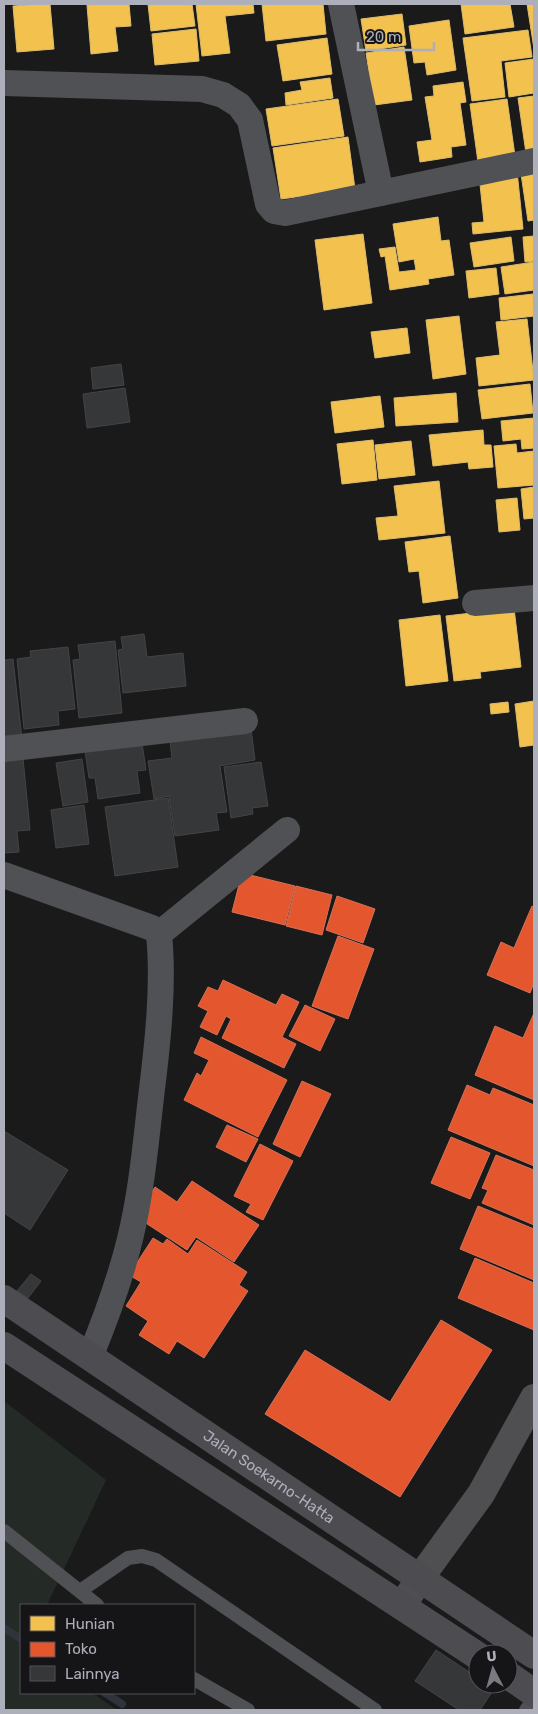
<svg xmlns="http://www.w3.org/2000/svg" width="538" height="1714" font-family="Rubik,sans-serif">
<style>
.green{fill:#242b26}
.homes{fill:#f2c14e;stroke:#ddbc6e}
.shops{fill:#e4572e;stroke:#d47158}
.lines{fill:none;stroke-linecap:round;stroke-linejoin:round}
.stream{stroke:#2e333c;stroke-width:8}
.building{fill:#363739;stroke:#434447}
.lane{stroke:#505154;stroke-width:14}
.street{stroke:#505154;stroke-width:26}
.secondary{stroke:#4f4f52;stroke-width:28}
.highway{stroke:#4d4d51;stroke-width:28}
.labels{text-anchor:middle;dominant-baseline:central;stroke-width:5;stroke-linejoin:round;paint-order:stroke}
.street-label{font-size:15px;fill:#adafba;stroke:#151417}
</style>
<rect width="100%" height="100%" fill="#1a1a1b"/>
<polygon class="green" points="4,1401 106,1480 47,1605 21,1605 21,1693 92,1693 117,1710 4,1710"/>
<g class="homes">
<polygon points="39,4 50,4 54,49 17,52 13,6"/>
<polygon points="97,4 129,4 131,26 115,27 118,51 91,54 87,5"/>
<polygon points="148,4 192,4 195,26 151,31"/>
<polygon points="196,4 253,4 254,13 225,16 230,53 202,56"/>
<polygon points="262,4 323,4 326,34 266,41"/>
<polygon points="461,4 510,4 514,27 465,34"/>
<polygon points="527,4 534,4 534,49"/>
<polygon points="402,14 406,45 366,51 361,19"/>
<polygon points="449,20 456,70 427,75 425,62 414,63 409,26"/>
<polygon points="196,29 199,61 155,65 152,34"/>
<polygon points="528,30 532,57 501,61 505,97 472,101 463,38"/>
<polygon points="327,38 332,74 283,81 277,45"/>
<polygon points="404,47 412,100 374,105 366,53"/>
<polygon points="534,59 534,93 509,97 505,63"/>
<polygon points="330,78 333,98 286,105 285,93 302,90 300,82"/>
<polygon points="463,82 466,102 460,103 466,145 451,147 452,157 420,162 417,142 432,140 425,97 434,96 433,86"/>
<polygon points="534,96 534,152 526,153 518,98"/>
<polygon points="338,99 344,136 272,146 266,109"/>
<polygon points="507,99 515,156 478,162 470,104"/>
<polygon points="348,137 355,189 281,199 273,148"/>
<polygon points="534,165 534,220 528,221 520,167"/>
<polygon points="517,171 523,229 473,234 472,223 484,222 479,175"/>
<polygon points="438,217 441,241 449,240 454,275 428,279 429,284 390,290 385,256 381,257 379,249 395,247 399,272 416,270 414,259 399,262 393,224"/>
<polygon points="363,234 372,303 324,310 315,240"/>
<polygon points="534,236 534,261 525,262 523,237"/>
<polygon points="511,237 514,261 474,267 470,243"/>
<polygon points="534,262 534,290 505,294 501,267"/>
<polygon points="496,268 499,294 469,298 466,271"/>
<polygon points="533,294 534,316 501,320 499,298"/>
<polygon points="459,316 466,374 433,379 426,320"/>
<polygon points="527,319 534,380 479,386 476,358 500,355 496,322"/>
<polygon points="407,328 410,353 375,358 371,332"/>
<polygon points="530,384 533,413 482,419 478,390"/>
<polygon points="456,393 458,422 396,426 394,398"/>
<polygon points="380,396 384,427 335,433 331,402"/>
<polygon points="534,418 534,448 522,449 521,439 503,441 501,421"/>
<polygon points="483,430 484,445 491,445 493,467 469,469 468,462 433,466 429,435"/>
<polygon points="373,440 377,480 342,484 337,444"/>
<polygon points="411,441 415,475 379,479 375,445"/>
<polygon points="516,444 517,453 534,451 534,485 498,488 494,446"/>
<polygon points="439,481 445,533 379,540 376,518 398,516 394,486"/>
<polygon points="534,487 534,518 524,519 521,489"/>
<polygon points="517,498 520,530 499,532 496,500"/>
<polygon points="450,536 458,598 423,603 419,571 409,572 405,542"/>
<polygon points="514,608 521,667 480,672 481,678 454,681 446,616"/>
<polygon points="440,615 448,681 406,686 399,620"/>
<polygon points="534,701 534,745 520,747 515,704"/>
<polygon points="508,702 509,712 491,714 490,704"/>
</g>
<g class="shops">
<polygon points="242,873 295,886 285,925 232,912"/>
<polygon points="296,886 332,895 322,935 286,926"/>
<polygon points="337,896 375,909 363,943 326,930"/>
<polygon points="532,906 534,907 534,983 530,993 487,975 501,942 514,948"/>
<polygon points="338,936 374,949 348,1019 312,1006"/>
<polygon points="223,980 276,1005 282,994 299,1002 282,1037 296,1044 284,1068 222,1038 231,1019 226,1016 217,1035 200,1027 208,1011 198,1006 208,987 218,991"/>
<polygon points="305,1005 335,1019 320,1051 289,1036"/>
<polygon points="534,1013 534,1100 475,1075 495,1026 523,1038"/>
<polygon points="201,1037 287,1080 258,1137 184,1100 197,1073 201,1076 209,1060 194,1053"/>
<polygon points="302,1081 331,1094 300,1157 273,1144"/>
<polygon points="467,1085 490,1095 493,1088 534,1105 534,1166 448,1130"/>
<polygon points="227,1125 258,1139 246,1162 216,1147"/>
<polygon points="451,1137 490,1153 470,1199 431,1183"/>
<polygon points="260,1144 293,1161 263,1220 246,1212 251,1204 234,1196"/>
<polygon points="496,1155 534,1170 534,1225 482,1203 488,1190 482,1188"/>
<polygon points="192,1181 259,1225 234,1262 196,1237 187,1250 135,1216 155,1187 177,1202"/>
<polygon points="478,1206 534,1229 534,1280 460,1249"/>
<polygon points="153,1238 163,1244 167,1239 188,1254 197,1240 247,1272 239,1285 248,1291 204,1358 177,1341 169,1354 139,1335 148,1321 126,1306 141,1282 129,1275"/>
<polygon points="475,1258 534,1283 534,1330 458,1298"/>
<polygon points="441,1320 492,1350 400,1497 265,1414 305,1350 390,1402"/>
</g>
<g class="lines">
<g class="stream">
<polyline points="4,1628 21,1639"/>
<polyline points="105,1693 122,1704"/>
</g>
</g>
<g class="building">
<polygon points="121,364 124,385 93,389 91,368"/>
<polygon points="125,388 130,422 87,428 83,394"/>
<polygon points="144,634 147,657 183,653 186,686 123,693 118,650 123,649 121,637"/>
<polygon points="115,641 122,713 79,718 73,660 80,659 78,645"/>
<polygon points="68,647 75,709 58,711 59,725 24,729 17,659 31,657 30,651"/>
<polygon points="13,659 22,739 4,741 4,660"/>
<polygon points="251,729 255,760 220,766 227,812 216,813 219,830 175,836 169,796 154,799 148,761 172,758 170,741"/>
<polygon points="142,743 146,770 137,771 140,793 98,799 95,778 89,778 85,751"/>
<polygon points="23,758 30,830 17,831 19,852 4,853 4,760"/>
<polygon points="82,759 88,802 63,806 56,763"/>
<polygon points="261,762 268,806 252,808 253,814 231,818 224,767"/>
<polygon points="168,798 178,867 115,876 105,807"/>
<polygon points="84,805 89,844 56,848 51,810"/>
<polygon points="4,1131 68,1170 30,1230 4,1213"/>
<polygon points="31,1274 41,1281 28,1298 17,1291"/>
<polygon points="436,1650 478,1678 478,1684 487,1684 494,1689 480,1710 459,1710 415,1681"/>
</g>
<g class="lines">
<g class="lane">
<polyline points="4,1531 97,1605"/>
<polyline points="80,1591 128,1558 142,1556 156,1560 375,1710"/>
<polyline points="194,1679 248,1710"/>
<polyline points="526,1710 534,1699"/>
</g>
<g class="street">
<polyline points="341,4 381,193"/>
<polyline points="4,83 202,89 223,95 239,105 250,120 268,204 274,211 285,213 534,161"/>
<polyline points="475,603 534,598"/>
<polyline points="4,749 245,721"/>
<path d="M4 875 152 928 159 934C164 983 158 1040 152 1089 146 1139 142 1190 130 1239 120 1280 106 1318 90 1357"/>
<polyline points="159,934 287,830"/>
</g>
<polyline class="secondary" points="402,1606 420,1578 481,1494 534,1398"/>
<g class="highway">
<path id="s1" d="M4 1299 534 1655"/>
<polyline points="4,1346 478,1656"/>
<polyline points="508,1675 534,1693"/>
</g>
</g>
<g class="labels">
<g class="street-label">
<text stroke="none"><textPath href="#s1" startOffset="319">Jalan Soekarno-Hatta</textPath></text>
</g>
</g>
<rect width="538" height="1714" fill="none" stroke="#adafba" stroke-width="10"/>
<rect x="20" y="1604" width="175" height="90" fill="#151417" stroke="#525258"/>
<rect x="30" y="1616" width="25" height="15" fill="#f2c14e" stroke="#525258"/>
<text x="65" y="1629" font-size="15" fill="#adafba">Hunian</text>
<rect x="30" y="1642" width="25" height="15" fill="#e4572e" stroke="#525258"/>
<text x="65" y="1654" font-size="15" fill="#adafba">Toko</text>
<rect x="30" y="1666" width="25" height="15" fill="#363739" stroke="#525258"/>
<text x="65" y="1679" font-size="15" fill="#adafba">Lainnya</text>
<g transform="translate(493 1669) rotate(354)"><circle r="24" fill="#151417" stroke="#525258"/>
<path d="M0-4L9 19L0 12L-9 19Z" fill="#7a7b82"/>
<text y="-8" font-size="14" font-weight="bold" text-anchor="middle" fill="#adafba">U</text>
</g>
<path d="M358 42v8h76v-8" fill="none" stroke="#adafba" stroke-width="2.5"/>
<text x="366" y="42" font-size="15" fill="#adafba" stroke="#151417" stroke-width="4" paint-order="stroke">20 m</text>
</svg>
